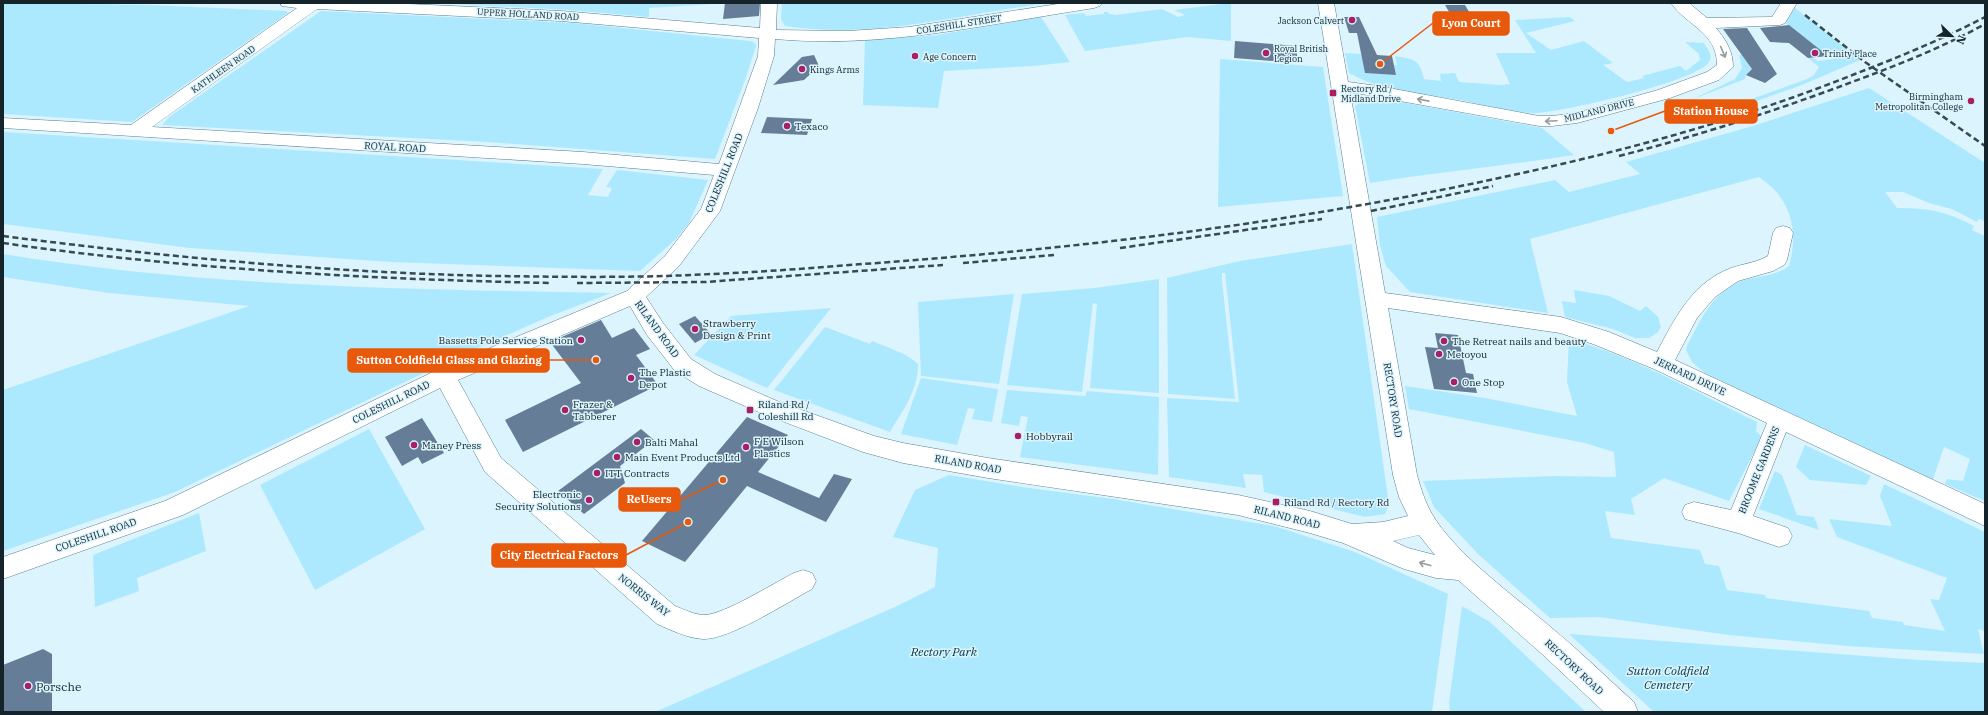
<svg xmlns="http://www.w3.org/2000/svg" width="1988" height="715" font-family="'IBM Plex Serif',serif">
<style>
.green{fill:#ade9fe}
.building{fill:#657d96}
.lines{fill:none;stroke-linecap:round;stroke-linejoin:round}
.minor-casing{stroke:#597f8d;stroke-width:1}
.minor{fill:#fff;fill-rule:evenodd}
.rail{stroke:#384950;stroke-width:2.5;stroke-dasharray:6 3.5;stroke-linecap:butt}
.oneway{stroke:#959c9f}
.poi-dot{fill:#a81f65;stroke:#dbf4fd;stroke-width:1.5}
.labels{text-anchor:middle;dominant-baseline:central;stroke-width:3;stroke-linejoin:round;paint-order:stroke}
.far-street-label{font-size:9px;fill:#14242a;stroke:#dbf4fd}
.far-poi-label{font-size:9px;fill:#14242a;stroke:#dbf4fd;text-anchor:start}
.poi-label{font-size:10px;fill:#14242a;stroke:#dbf4fd;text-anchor:start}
.street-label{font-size:10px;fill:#14242a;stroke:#dbf4fd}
.near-park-label{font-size:12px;font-style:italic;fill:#013847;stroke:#dbf4fd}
.near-poi-label{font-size:12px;fill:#14242a;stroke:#dbf4fd;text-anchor:start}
.leader{fill:none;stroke:#e8590c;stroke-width:1.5}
.callout-dot{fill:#e8590c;stroke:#dbf4fd;stroke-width:1.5}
.callout{fill:#e8590c;stroke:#e8590c;stroke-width:1.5}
.callout-label{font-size:11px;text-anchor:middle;font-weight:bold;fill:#fff}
</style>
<rect width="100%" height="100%" fill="#dbf4fd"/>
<g class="green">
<polygon points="3,3 151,5 286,11 288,13 132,122 3,114"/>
<polygon points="435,3 729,3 649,8 649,17 569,10"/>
<path d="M782 3H1048C962 14 873 40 785 26L781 19Z"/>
<polygon points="1230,3 1231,4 1231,41 1187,37 1085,51 1065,15 1084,13 1086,16 1104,14 1104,12 1108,12 1109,14 1116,15 1162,9 1178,17 1185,15 1174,10"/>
<polygon points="1789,3 1860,60 1802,85 1697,122 1694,120 1807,79 1814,75 1819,67 1808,58 1813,58 1818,61 1834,59 1825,51 1820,52 1814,45 1781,20"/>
<polygon points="321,11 574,23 750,41 755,43 756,46 745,80 715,159 487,142 162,125 169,117"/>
<polygon points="1041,17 1070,62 1033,66 944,71 938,108 863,105 865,40 937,35"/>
<path d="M1570 17 1575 21 1526 33 1551 50 1584 41 1613 63 1603 65 1627 82 1644 78 1642 76 1680 66 1686 71 1700 60 1699 54 1685 42 1704 43C1708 49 1713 56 1709 62 1698 81 1557 114 1532 113 1508 112 1484 105 1461 100 1425 94 1380 91 1349 73L1345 53 1361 54 1366 73 1396 75 1394 65H1397L1395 56C1415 60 1419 58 1424 79L1441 81 1440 74 1455 73 1459 82 1501 85 1510 84 1496 53H1536L1515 20Z"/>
<polygon points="1739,55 1743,55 1752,69 1746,75 1745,79 1691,100 1735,79 1742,68"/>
<polygon points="1220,59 1323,67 1343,196 1218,207"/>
<path d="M1869 88 1985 163V221L1979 219 1977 222 1952 209 1929 203 1903 192H1885L1897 208C1929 208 1945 211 1974 226L1972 230 1985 236V501L1945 484 1947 479 1963 481 1970 459 1944 447 1932 482 1705 373 1692 362 1686 350 1687 346C1701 319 1715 287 1748 279 1762 276 1777 275 1789 266 1796 241 1795 215 1778 194 1773 187 1765 182 1759 177L1530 239 1548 313 1410 292 1386 266 1380 246 1377 217 1555 180 1569 192 1640 174 1626 162 1753 126Z"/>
<path d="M1379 98 1542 128 1574 155C1506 166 1438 172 1370 183L1355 106 1364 100Z"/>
<polygon points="3,132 603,169 588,195 608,197 612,188 606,187 617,170 708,180 689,223 676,239 640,271 391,262 190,248 3,224"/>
<polygon points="1352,244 1389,505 1385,514 1365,517 1264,492 1262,475 1243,474 1246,488 1169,477 1167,398 1239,402 1225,273 1222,273 1222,281 1235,399 1168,394 1167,278 1240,261"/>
<path d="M3 254C203 287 408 289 611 293L548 317 455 358 175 492 3 551V390L249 306 109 293 3 277Z"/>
<polygon points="1159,279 1159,393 1090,388 1097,304 1093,303 1082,392 1007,385 1022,294 1095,288"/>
<polygon points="1574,290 1609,296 1640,311 1646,306 1658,317 1661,327 1658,332 1649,338 1635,338 1613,329 1565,317 1562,301 1576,303"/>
<polygon points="1014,294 999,384 921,376 918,302"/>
<polygon points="831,308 767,388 694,355 731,316"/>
<path d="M825 327 870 344 872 341C888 348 905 352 918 364 918 391 903 410 890 432L774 390Z"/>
<path d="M1569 339C1633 356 1697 393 1757 422L1756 431 1762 437 1729 501 1664 478 1631 499 1635 515 1605 511 1611 538 1700 550 1705 564 1719 566 1727 590 1765 595 1766 598 1869 611 1872 618 1903 622 1904 625 1945 631 1930 599 1939 600 1947 578 1837 537 1829 519 1892 526 1880 496 1884 484 1985 532V631L1978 629 1984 654 1847 646 1729 635 1599 617 1550 618 1479 555 1434 507 1423 481 1555 476 1616 477 1614 452 1585 443 1409 409 1405 386 1485 398 1577 416 1567 382Z"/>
<polygon points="921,378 998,389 992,422 972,419 975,409 968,408 957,445 901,434"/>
<polygon points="1007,390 1085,396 1087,391 1159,397 1158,475 1020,457 1028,417 1021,416 1019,426 1001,423"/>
<polygon points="369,429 425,529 315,590 260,485"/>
<polygon points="1805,445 1871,476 1866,485 1810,480 1796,467"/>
<polygon points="1775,471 1782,475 1797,515 1814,517 1819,530 1759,509"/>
<polygon points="949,475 1029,488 1113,499 1274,526 1355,552 1448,594 1432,712 655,712 897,606 935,587 938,548 893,537 915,490"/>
<polygon points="199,513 206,551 137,578 139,591 95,607 93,555"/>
<polygon points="1462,606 1490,622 1586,712 1450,712 1449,703"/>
<polygon points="1569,634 1919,660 1985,663 1985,712 1654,712"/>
</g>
<g class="building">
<polygon points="725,3 760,3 759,16 723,19"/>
<polygon points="1445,5 1465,5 1479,29 1460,30"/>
<polygon points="1344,17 1359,17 1377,55 1392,56 1396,75 1365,73 1357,33 1349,33"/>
<polygon points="1789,25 1828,56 1808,58 1789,43 1770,42 1760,28"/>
<polygon points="1747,28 1777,74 1765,83 1746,75 1752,69 1723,29"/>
<polygon points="1235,41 1297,46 1297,63 1234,58"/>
<polygon points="814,55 819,66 804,80 773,85 802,57"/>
<polygon points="767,117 812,119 807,135 761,133"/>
<polygon points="695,316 711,334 695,343 679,324"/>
<polygon points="601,320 612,338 634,328 650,349 636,355 658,385 523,452 505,420 581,383 550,342"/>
<polygon points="1435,333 1458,335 1466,373 1473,374 1477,393 1434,389 1425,347 1438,348"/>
<polygon points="747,417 788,435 758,472 819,498 834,474 852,479 826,522 747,486 685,562 642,541"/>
<polygon points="422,418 444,453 422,464 418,457 402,466 385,437"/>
<polygon points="641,429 654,440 620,466 625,483 584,514 558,491"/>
<polygon points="43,649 52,654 52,712 3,712 3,665"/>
</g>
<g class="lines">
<defs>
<path id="minor" d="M280 3H387L561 11 760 28 761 3H777L776 30 848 31 909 27 1064 3H1102L1100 6 1094 8C989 24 882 49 775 39L774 56 758 108 720 211 679 266 646 297 663 323 691 359 715 374 777 401 874 436 903 443 988 458 1238 495 1310 511 1352 524 1383 522 1408 516 1399 497 1393 475 1318 3H1334L1348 82 1378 86 1539 116H1552L1576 113 1658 90 1707 72 1717 65C1717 32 1687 26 1671 3H1689L1707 18 1772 17 1781 3H1797L1785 23 1780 25 1716 28C1726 40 1733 51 1733 67L1719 80 1670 98 1577 123 1552 126H1539L1350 92 1385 293 1561 317 1609 332 1657 352C1674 320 1690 287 1724 271 1738 264 1754 264 1768 256L1773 233 1776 228 1783 226 1790 228 1793 233 1787 260 1784 265 1773 271 1738 281 1715 297 1697 318 1675 360 1985 504V526L1786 432 1753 516 1788 528 1792 536 1788 544 1779 547 1738 533 1685 519 1682 512 1685 505 1694 502 1731 510 1767 423 1654 369 1593 344 1560 333 1388 308 1417 475C1421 489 1425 502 1432 514 1456 555 1517 598 1553 629 1581 652 1607 678 1634 702L1638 712H1604L1542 654 1458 580 1436 578 1404 569 1343 543 1310 533 1238 515 988 478 903 463 863 452 761 413 699 386 675 371 647 335 630 306 458 380 501 458 675 606C685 610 695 615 705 615 725 614 774 583 794 573L803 570 812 573 816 581 812 589C788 602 729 640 703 639 687 638 671 630 657 624L485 472 440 388 183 515 3 579V557L165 501 437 370 627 291 665 256 701 209 714 175 583 164 3 128V118L131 125 297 8 282 6ZM317 9 561 21 759 38 758 56 719 164 583 152 152 127ZM1419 535 1435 555 1408 548 1393 541Z"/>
</defs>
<use href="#minor" class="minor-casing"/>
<use href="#minor" class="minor"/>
<g class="rail">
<polyline points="1805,15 1865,62 1985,146"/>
<path d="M1619 156C1701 135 1781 109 1860 79 1903 63 1945 46 1985 24"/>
<polyline points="1371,211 1493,186"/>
<path d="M3 236C167 257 332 273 498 276 569 277 640 278 711 274 762 272 812 268 863 264 1056 250 1246 229 1436 191 1578 163 1720 128 1855 74 1899 57 1943 39 1985 17"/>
<path d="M3 243C184 269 366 279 549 283"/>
<polyline points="1120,248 1322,219"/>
<polyline points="963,263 1054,255"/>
<polyline points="577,283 705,282 943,265"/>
</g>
</g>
<defs><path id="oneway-shaft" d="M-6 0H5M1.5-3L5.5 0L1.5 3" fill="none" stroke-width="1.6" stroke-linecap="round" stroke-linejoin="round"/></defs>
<g class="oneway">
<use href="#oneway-shaft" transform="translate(1723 52) rotate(67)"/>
<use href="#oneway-shaft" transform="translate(1423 100) rotate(-169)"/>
<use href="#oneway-shaft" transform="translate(1551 121) rotate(177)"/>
<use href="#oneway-shaft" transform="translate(1425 564) rotate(-165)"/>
</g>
<g class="poi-dot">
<circle cx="1352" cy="20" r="4"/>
<circle cx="1266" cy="53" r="4"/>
<circle cx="1815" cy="53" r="4"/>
<circle cx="915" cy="56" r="4"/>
<circle cx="802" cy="69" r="4"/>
<rect x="1329" y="89" width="8" height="8" rx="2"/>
<circle cx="1971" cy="101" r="4"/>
<circle cx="787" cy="126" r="4"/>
<circle cx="695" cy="329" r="4"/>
<circle cx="581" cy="340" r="4"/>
<circle cx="1444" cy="341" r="4"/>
<circle cx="1439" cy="354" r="4"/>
<circle cx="631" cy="378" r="4"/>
<circle cx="1454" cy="382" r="4"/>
<circle cx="565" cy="410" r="4"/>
<rect x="746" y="406" width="8" height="8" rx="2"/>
<circle cx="1018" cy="436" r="4"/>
<circle cx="637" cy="442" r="4"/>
<circle cx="414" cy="445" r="4"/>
<circle cx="746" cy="447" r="4"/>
<circle cx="617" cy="457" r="4"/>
<circle cx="597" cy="473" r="4"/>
<circle cx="589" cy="500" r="4"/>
<rect x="1272" y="498" width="8" height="8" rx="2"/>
<circle cx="28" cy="686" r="4"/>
</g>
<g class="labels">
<g class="far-street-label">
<text transform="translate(528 14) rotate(3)">UPPER HOLLAND ROAD</text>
<text transform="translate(959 24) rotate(-9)">COLESHILL STREET</text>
<text transform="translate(223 69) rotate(-35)">KATHLEEN ROAD</text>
<text transform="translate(1599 110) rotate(-14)">MIDLAND DRIVE</text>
</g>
<g class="far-poi-label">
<text x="1344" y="20" text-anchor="end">Jackson Calvert</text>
<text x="1274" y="48">Royal British<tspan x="1274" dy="10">Legion</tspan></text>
<text x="1823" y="53">Trinity Place</text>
<text x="923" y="56">Age Concern</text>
<text x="810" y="69">Kings Arms</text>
<text x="1341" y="88">Rectory Rd /<tspan x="1341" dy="10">Midland Drive</tspan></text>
<text x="1963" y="96" text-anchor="end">Birmingham<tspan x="1963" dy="10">Metropolitan College</tspan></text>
</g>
<g class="poi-label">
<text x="795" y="126">Texaco</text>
<text x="703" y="323">Strawberry<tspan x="703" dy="12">Design &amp; Print</tspan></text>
<text x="573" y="340" text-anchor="end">Bassetts Pole Service Station</text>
<text x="1452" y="341">The Retreat nails and beauty</text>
<text x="1447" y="354">Metoyou</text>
<text x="639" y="372">The Plastic<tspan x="639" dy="12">Depot</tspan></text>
<text x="1462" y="382">One Stop</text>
<text x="573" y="404">Frazer &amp;<tspan x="573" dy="12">Tabberer</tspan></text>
<text x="758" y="404">Riland Rd /<tspan x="758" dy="12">Coleshill Rd</tspan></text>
<text x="1026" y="436">Hobbyrail</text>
<text x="754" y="441">F E Wilson<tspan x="754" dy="12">Plastics</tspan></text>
<text x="645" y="442">Balti Mahal</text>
<text x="422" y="445">Maney Press</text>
<text x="625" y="457">Main Event Products Ltd</text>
<text x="605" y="473">ITT Contracts</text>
<text x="581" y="494" text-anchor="end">Electronic<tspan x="581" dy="12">Security Solutions</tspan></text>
<text x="1284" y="502">Riland Rd / Rectory Rd</text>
</g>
<g class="street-label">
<text transform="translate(395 147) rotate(3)">ROYAL ROAD</text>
<text transform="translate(724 173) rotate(-68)">COLESHILL ROAD</text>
<text transform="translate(657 329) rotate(54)">RILAND ROAD</text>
<text transform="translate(1690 376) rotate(25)">JERRARD DRIVE</text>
<text transform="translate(1393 400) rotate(81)">RECTORY ROAD</text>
<text transform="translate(391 402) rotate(-26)">COLESHILL ROAD</text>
<text transform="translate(968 464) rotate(10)">RILAND ROAD</text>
<text transform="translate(1759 470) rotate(-68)">BROOME GARDENS</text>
<text transform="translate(1287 517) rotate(14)">RILAND ROAD</text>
<text transform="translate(96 535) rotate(-19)">COLESHILL ROAD</text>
<text transform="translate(644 595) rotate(38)">NORRIS WAY</text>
<text transform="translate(1574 667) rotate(43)">RECTORY ROAD</text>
</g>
<g class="near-park-label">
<text x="944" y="651">Rectory Park</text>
<text x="1668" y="670">Sutton Coldfield<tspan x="1668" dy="14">Cemetery</tspan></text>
</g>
<g class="near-poi-label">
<text x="36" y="686">Porsche</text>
</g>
</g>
<path class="leader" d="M1380 64L1433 23M1611 131L1665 111M596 360L549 360M723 480L680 500M688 522L626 555"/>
<g class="callout-dot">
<circle cx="1380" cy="64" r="4"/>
<circle cx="1611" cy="131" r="4"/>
<circle cx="596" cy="360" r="4"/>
<circle cx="723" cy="480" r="4"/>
<circle cx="688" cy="522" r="4"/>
</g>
<g class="callout">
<rect x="1433" y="12" width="76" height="23" rx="4"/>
<rect x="1665" y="100" width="92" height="23" rx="4"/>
<rect x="348" y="349" width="201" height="23" rx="4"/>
<rect x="619" y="488" width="61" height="23" rx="4"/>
<rect x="492" y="544" width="134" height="23" rx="4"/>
</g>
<g class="callout-label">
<text x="1471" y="27">Lyon Court</text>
<text x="1711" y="115">Station House</text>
<text x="449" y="364">Sutton Coldfield Glass and Glazing</text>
<text x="649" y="503">ReUsers</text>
<text x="559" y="559">City Electrical Factors</text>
</g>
<rect width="1988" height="715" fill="none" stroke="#14242a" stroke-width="8"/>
<g transform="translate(1952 36) rotate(113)" stroke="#dbf4fd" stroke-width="3" paint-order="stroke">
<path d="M0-3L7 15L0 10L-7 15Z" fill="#14242a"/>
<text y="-6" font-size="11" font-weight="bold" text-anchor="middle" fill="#14242a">N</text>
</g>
</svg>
